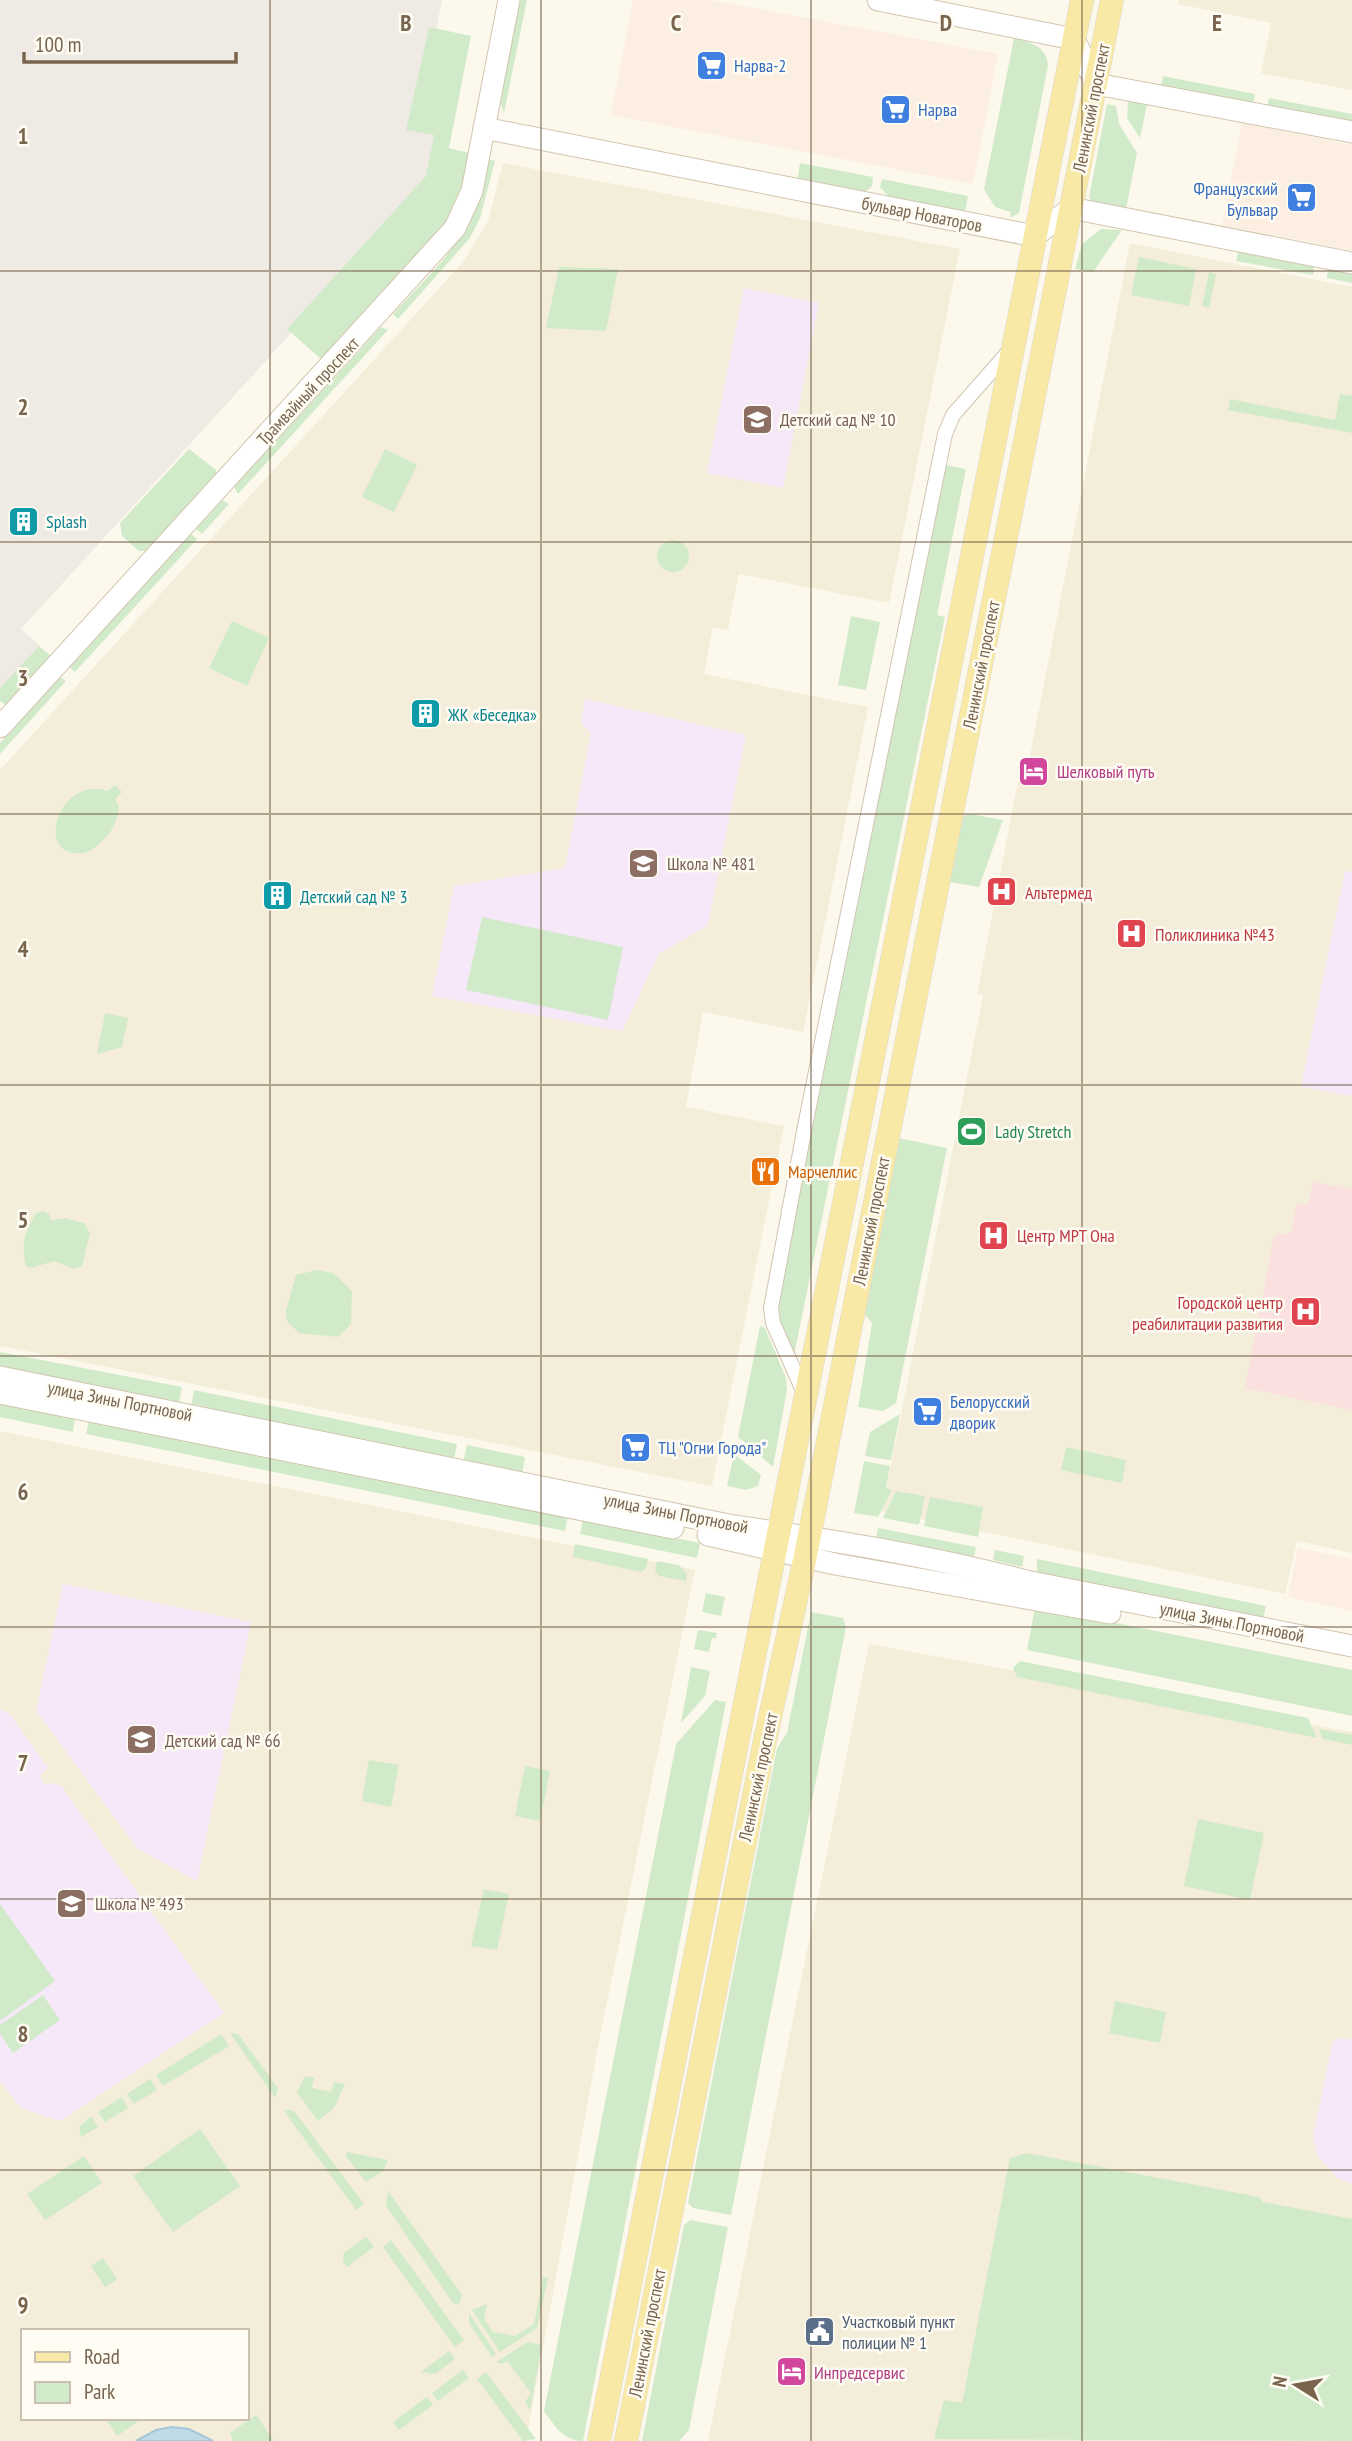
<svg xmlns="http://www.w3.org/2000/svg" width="1352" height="2441" font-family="'PT Sans Narrow',sans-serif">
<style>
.residential{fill:#f4edda;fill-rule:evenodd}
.commercial{fill:#fceee0}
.industrial{fill:#efebe4}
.education{fill:#f6e8f9}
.medical{fill:#fae1df}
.green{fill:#d1ebca}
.water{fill:#c0dae7;stroke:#a6c7d8;stroke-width:2}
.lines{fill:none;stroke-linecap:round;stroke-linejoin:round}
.street-casing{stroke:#d0c4b0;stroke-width:16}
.secondary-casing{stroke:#d3c5af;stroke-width:23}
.primary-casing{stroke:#dcd7d1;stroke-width:24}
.street{stroke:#fff;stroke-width:14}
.secondary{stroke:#fff;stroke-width:21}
.primary{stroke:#f9e9a7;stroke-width:23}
.grid{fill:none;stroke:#79654e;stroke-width:2;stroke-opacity:0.55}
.labels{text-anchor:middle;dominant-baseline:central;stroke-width:5;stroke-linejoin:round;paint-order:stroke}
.shop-label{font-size:18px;fill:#366cbe;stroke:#fffcf3;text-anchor:start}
.street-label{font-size:18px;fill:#79654e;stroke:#fffcf3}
.education-label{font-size:18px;fill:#785e54;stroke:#fffcf3;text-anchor:start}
.culture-label{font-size:18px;fill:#0d838f;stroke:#fffcf3;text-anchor:start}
.hotel-label{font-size:18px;fill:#b23c85;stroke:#fffcf3;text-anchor:start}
.health-label{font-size:18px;fill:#be3a42;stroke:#fffcf3;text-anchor:start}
.leisure-label{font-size:18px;fill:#27864d;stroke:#fffcf3;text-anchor:start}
.food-label{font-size:18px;fill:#c56008;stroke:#fffcf3;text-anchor:start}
.service-label{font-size:18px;fill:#4e5e75;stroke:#fffcf3;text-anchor:start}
.grid-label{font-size:23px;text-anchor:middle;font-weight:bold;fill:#79654e;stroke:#fffcf3;stroke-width:5;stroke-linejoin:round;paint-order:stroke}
</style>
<rect width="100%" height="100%" fill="#fcf9ec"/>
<g class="residential">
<polygon points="1179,0 1352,0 1352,90 1261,73 1271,23 1178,4"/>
<polygon points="503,163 960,249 889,603 739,574 728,630 713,627 704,674 868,707 803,1032 703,1012 686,1107 784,1126 712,1486 0,1346 0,770 464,261 488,221"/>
<polygon points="1130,243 1352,287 1352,1553 1297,1541 1285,1594 882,1511 983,995 977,994 1020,771 1027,771"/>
<path d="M0 1431 695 1570 597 2052 526 2441H0ZM23 2331H247V2418H23Z"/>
<polygon points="869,1644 1352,1732 1352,2441 708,2441"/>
</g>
<g class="commercial">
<polygon points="633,0 711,0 998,54 973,184 611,115"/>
<polygon points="1242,123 1352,145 1352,250 1222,225"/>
<polygon points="1298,1548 1352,1559 1352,1611 1288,1597"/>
</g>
<polygon class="industrial" points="0,0 442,0 418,125 441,130 431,180 21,629 40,646 0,689"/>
<g class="education">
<polygon points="744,288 819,303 783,488 707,473"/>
<polygon points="585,699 746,735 708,925 659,954 622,1031 432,996 454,886 565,868 591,733 581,723"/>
<polygon points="1345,871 1352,872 1352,1096 1301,1087"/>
<polygon points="63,1584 251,1622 197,1881 138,1849 36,1711"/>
<polygon points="0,1710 9,1713 48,1768 39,1776 45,1785 51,1783 61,1786 224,2013 60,2121 21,2108 0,2081"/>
<polygon points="1341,2038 1352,2040 1352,2184 1337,2178 1317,2155 1313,2136 1333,2041"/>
</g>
<polygon class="medical" points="1313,1182 1352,1189 1352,1410 1245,1388 1274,1236 1291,1232 1297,1203 1308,1205"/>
<g class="green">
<polygon points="520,0 527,0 504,113 500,102"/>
<polygon points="429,27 471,36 449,148 469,153 462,187 447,223 322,360 287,329 426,176 434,135 406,130"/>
<path d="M1014 38C1031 43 1047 46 1048 66L1019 213 1010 218 1011 212 995 207 984 189Z"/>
<polygon points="1163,76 1255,94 1253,104 1161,85"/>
<polygon points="1269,98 1352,114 1352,124 1267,107"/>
<polygon points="1128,101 1147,105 1140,138 1127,118"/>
<polygon points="1107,104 1116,106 1119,124 1137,153 1126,209 1092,202 1089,197"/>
<path d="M488 159 495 161 480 218 470 238 398 319 393 314C445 258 473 238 488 159Z"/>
<polygon points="800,163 873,177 872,186 864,193 797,181"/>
<polygon points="882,179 968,196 965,212 889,197 880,187"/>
<polygon points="1101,229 1122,230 1093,272 1075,269 1082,244"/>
<polygon points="1238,252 1314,267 1313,275 1236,261"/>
<polygon points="1139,257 1196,269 1189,306 1131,295"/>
<polygon points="559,267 618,269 606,331 546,328"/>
<polygon points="1328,269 1352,274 1352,283 1327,278"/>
<polygon points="1209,272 1216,274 1209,308 1202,306"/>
<polygon points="381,327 388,330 238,494 234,487"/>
<polygon points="1340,394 1352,396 1352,433 1228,410 1230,399 1335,420"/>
<polygon points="189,449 216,470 216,476 147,551 139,551 122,536 120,523"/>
<polygon points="385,449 417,465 394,512 362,497"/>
<polygon points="946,465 966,469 937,615 945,617 794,1355 780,1322 779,1295"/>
<polygon points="222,500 229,504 202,534 196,529"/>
<polygon points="191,534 197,539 75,672 69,667"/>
<circle cx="673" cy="556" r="16"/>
<polygon points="851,616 880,622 866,690 838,685"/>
<polygon points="232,621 269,638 247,686 209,668"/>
<polygon points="39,646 51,656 6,705 0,701 0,688"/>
<polygon points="60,677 66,681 0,754 0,743"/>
<path d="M115 785 122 792 115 799 119 807C117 825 109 837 94 848 88 853 81 854 74 853 36 848 62 775 108 791Z"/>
<polygon points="970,814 1003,820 979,887 949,882 962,816"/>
<polygon points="482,917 623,947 608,1020 466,990"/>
<polygon points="105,1013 128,1018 122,1047 97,1054"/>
<polygon points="899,1138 947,1148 896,1403 883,1411 858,1407 872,1323 864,1313"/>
<path d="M43 1211 49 1214 51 1220 65 1218 84 1223 90 1233 82 1266 74 1269 54 1261 31 1268 26 1266C21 1245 24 1232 36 1213Z"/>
<polygon points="317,1270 333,1273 352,1291 351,1324 338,1337 299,1333 287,1321 286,1311 296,1275"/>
<polygon points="760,1326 765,1328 786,1378 787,1390 773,1467 738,1437"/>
<polygon points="0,1352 182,1387 179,1404 0,1370"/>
<polygon points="194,1390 457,1444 454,1460 191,1407"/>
<polygon points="0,1403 75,1417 73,1432 0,1417"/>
<polygon points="900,1414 891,1460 865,1456 870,1432"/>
<polygon points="89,1420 568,1516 565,1531 86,1434"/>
<polygon points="467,1445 525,1457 522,1475 463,1462"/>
<polygon points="1066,1447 1126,1460 1122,1483 1061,1470"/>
<polygon points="734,1454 761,1475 758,1486 746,1490 727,1486"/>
<polygon points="864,1461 890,1466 886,1488 892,1490 878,1517 854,1513"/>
<polygon points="896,1491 925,1496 919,1525 883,1518"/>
<polygon points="930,1497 983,1507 978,1537 924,1526"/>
<polygon points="583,1519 700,1543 697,1558 580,1534"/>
<polygon points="878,1528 976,1547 974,1557 876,1538"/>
<polygon points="575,1544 648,1559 646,1568 641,1572 573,1557"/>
<polygon points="995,1550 1024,1556 1022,1567 993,1560"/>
<polygon points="1037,1559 1266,1606 1263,1620 1037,1575"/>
<polygon points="657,1561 679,1565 687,1574 686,1581 659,1576 655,1571"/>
<polygon points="706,1593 725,1597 721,1616 702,1612"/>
<polygon points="1035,1607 1352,1670 1352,1716 1027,1650"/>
<polygon points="811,1612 843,1618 846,1627 731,2215 693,2208 688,2203 777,1748 787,1733"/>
<polygon points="698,1630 717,1633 716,1638 712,1638 709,1652 694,1649"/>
<polygon points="1020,1661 1308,1718 1317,1738 1017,1677 1013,1668"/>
<polygon points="691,1667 710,1671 705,1696 681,1723"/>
<path d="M715 1700 726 1702 583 2441C563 2441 555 2426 544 2411L676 1744Z"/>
<polygon points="1319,1729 1352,1735 1352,1745 1323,1739"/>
<polygon points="369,1760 399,1765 391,1807 362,1801"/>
<polygon points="525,1766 550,1771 540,1821 515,1816"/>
<polygon points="1198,1819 1264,1833 1250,1900 1184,1886"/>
<polygon points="484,1889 509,1894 497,1950 471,1946"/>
<polygon points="0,1904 55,1981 0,2021"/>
<polygon points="43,1995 60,2020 13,2053 0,2034 0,2025"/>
<polygon points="1115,2001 1166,2012 1160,2043 1109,2033"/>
<polygon points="230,2033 238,2034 278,2088 275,2098"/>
<polygon points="221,2034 229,2046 163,2086 156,2075"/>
<polygon points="305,2076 314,2078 312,2088 331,2092 334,2082 345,2084 334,2108 318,2121 297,2092"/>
<polygon points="150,2079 157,2090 134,2104 127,2094"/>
<polygon points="122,2097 128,2108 105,2122 98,2112"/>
<polygon points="288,2109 295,2112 364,2204 356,2210 284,2111"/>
<polygon points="91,2116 98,2127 81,2137 79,2127"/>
<polygon points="200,2129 240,2186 173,2232 133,2176"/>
<polygon points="347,2152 388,2160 383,2171 366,2182 346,2156"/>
<polygon points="1027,2153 1259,2197 1263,2202 1352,2219 1352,2441 934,2439 944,2400 962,2403 1010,2158"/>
<polygon points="84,2156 102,2183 45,2220 27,2194"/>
<polygon points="388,2191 462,2295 459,2305 453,2303 386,2206"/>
<polygon points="690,2220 728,2227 689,2430 679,2441 642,2441 684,2225"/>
<polygon points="366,2237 374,2247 347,2267 343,2262 344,2253"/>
<polygon points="391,2240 464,2340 455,2347 383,2247"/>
<polygon points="103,2258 117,2279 105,2287 91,2266"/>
<polygon points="543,2277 548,2278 537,2328 500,2352 472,2310 487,2304 484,2319 493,2332 515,2336 534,2324"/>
<polygon points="469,2313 496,2354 492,2357 469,2323"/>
<polygon points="528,2342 542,2345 530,2410 525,2402 531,2393 507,2361 501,2364 496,2362"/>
<polygon points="449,2351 455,2359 435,2374 421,2372"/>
<polygon points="463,2370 469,2378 438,2401 432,2393"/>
<polygon points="486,2372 536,2439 523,2441 477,2379"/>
<polygon points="427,2397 433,2405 399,2430 393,2422"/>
<polygon points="256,2415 274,2441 233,2441 230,2433"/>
<polygon points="105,2418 143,2418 117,2436"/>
</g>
<polygon class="water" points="172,2427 189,2429 213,2441 136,2441 156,2430"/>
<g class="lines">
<defs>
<polyline id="street" points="805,1395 773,1323 771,1308 805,1126 945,434 953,415 1010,350"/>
<g id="secondary">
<polyline points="878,0 1074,39 1096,84 1352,132"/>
<polyline points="484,128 1035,236 1071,208 1352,263"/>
<polyline points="0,727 455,228 472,191 509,0"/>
<path d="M0 1377 734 1526C832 1540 931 1556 1026 1581L1352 1646"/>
<polyline points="0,1393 673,1528"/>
<polyline points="708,1535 835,1564 1110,1613"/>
</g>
<g id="primary">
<polyline points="599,2441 1082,0"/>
<polyline points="626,2441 764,1745 805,1558 1112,0"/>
</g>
</defs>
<use href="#street" class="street-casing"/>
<use href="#secondary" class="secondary-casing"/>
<use href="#primary" class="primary-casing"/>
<use href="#street" class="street"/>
<use href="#secondary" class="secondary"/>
<use href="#primary" class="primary"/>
</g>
<path class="grid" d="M270 0V2441M541 0V2441M811 0V2441M1082 0V2441M0 271H1352M0 542H1352M0 814H1352M0 1085H1352M0 1356H1352M0 1627H1352M0 1899H1352M0 2170H1352"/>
<defs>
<symbol id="supermarket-square" viewBox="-11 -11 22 22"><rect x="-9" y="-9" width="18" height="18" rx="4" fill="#3f7fe0" stroke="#fffcf3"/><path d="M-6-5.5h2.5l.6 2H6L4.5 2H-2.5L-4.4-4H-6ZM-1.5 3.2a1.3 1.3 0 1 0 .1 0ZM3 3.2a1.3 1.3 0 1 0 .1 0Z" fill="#fff"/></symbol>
<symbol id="school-square" viewBox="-11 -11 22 22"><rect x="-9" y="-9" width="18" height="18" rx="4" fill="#8d6e63" stroke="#fffcf3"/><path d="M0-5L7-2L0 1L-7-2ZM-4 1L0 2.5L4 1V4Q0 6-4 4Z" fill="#fff"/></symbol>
<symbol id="building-square" viewBox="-11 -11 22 22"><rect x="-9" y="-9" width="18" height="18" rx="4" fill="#0f9aa8" stroke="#fffcf3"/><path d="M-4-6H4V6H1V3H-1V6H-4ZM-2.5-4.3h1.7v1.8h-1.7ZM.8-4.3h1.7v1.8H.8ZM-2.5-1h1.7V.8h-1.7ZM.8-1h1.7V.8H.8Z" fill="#fff"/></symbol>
<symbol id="hotel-square" viewBox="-11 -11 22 22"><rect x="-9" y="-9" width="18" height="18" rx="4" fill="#d1479c" stroke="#fffcf3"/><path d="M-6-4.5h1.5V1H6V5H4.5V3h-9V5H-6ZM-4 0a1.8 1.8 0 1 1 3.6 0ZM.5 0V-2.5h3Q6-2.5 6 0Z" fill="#fff"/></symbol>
<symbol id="hospital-square" viewBox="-11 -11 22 22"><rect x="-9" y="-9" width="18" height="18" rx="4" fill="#e0444e" stroke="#fffcf3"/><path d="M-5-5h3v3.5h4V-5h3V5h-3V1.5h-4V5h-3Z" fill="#fff"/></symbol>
<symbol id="stadium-square" viewBox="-11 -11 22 22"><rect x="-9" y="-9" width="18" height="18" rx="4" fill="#2e9e5b" stroke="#fffcf3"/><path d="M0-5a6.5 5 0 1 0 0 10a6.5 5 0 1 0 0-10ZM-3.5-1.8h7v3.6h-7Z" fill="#fff"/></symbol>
<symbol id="restaurant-square" viewBox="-11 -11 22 22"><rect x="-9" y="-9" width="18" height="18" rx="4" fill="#e8710a" stroke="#fffcf3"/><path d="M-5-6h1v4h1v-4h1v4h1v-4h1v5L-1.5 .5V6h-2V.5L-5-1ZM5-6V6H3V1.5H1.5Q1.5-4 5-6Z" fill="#fff"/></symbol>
<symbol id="civic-square" viewBox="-11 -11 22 22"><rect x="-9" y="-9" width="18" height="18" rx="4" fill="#5c6f8a" stroke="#fffcf3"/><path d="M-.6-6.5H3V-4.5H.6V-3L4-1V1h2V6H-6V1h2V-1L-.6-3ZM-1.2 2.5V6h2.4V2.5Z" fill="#fff"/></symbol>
</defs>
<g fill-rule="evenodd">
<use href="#supermarket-square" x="694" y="48" width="35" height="35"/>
<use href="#supermarket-square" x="878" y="92" width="35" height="35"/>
<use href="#supermarket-square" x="1284" y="180" width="35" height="35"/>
<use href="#school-square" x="740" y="402" width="35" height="35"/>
<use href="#building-square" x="6" y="504" width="35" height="35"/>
<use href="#building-square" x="408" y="696" width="35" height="35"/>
<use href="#hotel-square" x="1016" y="754" width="35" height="35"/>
<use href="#school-square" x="626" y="846" width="35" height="35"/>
<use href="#hospital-square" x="984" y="874" width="35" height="35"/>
<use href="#building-square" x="260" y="878" width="35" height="35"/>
<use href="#hospital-square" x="1114" y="916" width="35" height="35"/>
<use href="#stadium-square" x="954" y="1114" width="35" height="35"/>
<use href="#restaurant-square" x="748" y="1154" width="35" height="35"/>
<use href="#hospital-square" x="976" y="1218" width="35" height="35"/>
<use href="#hospital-square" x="1288" y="1294" width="35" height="35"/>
<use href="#supermarket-square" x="910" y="1394" width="35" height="35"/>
<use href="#supermarket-square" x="618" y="1430" width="35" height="35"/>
<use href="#school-square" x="124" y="1722" width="35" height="35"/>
<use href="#school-square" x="54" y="1886" width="35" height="35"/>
<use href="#civic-square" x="802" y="2314" width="35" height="35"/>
<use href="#hotel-square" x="774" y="2354" width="35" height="35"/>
</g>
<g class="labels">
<g class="shop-label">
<text x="734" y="65">Нарва-2</text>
<text x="918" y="109">Нарва</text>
<text x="1278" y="188" text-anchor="end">Французский<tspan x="1278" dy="21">Бульвар</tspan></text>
<text x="950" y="1401">Белорусский<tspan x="950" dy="21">дворик</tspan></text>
<text x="658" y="1447">ТЦ "Огни Города"</text>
</g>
<g class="street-label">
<text transform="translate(1091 108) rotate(-79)">Ленинский проспект</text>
<text transform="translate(922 214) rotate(11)">бульвар Новаторов</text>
<text transform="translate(308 391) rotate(-47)">Трамвайный проспект</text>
<text transform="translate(981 665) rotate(-79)">Ленинский проспект</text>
<text transform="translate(871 1221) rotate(-79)">Ленинский проспект</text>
<text transform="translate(120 1401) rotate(11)">улица Зины Портновой</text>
<text transform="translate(676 1513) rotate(11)">улица Зины Портновой</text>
<text transform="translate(1232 1622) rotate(11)">улица Зины Портновой</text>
<text transform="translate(758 1777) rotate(-78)">Ленинский проспект</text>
<text transform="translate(647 2333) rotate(-79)">Ленинский проспект</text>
</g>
<g class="education-label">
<text x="780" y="419">Детский сад № 10</text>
<text x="667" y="863">Школа № 481</text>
<text x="165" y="1740">Детский сад № 66</text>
<text x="95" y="1903">Школа № 493</text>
</g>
<g class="culture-label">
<text x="46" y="521">Splash</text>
<text x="448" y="714">ЖК «Беседка»</text>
<text x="300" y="896">Детский сад № 3</text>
</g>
<g class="hotel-label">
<text x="1057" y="771">Шелковый путь</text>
<text x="814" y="2372">Инпредсервис</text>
</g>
<g class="health-label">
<text x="1025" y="892">Альтермед</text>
<text x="1155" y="934">Поликлиника №43</text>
<text x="1017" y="1235">Центр МРТ Она</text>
<text x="1283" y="1302" text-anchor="end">Городской центр<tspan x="1283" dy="21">реабилитации развития</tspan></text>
</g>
<g class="leisure-label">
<text x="995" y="1131">Lady Stretch</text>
</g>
<g class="food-label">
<text x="788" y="1171">Марчеллис</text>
</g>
<g class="service-label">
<text x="842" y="2321">Участковый пункт<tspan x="842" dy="21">полиции № 1</tspan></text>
</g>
</g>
<g class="grid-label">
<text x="406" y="31">B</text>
<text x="676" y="31">C</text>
<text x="946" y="31">D</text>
<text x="1217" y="31">E</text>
<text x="23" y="144">1</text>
<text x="23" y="415">2</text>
<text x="23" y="686">3</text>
<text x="23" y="957">4</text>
<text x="23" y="1228">5</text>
<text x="23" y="1500">6</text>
<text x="23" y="1771">7</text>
<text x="23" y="2042">8</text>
<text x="23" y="2313">9</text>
</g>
<rect x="21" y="2329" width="228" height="91" fill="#fffcf3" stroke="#c9c0b1" stroke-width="2"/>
<rect x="35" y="2352" width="35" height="10" fill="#f9e9a7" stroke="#c9c0b1" stroke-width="2"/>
<text x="84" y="2364" font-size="21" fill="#79654e">Road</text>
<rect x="35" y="2382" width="35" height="21" fill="#d1ebca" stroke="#c9c0b1" stroke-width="2"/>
<text x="84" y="2399" font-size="21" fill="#79654e">Park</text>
<g transform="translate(1296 2385) rotate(281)" stroke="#fffcf3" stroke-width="5" paint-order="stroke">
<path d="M0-5L12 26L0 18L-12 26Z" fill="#79654e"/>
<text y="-10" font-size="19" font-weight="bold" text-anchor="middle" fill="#79654e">N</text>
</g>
<path d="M24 52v10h212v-10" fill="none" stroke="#79654e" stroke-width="3.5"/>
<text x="35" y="52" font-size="21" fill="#79654e" stroke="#fffcf3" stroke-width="5" paint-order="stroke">100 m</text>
</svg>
